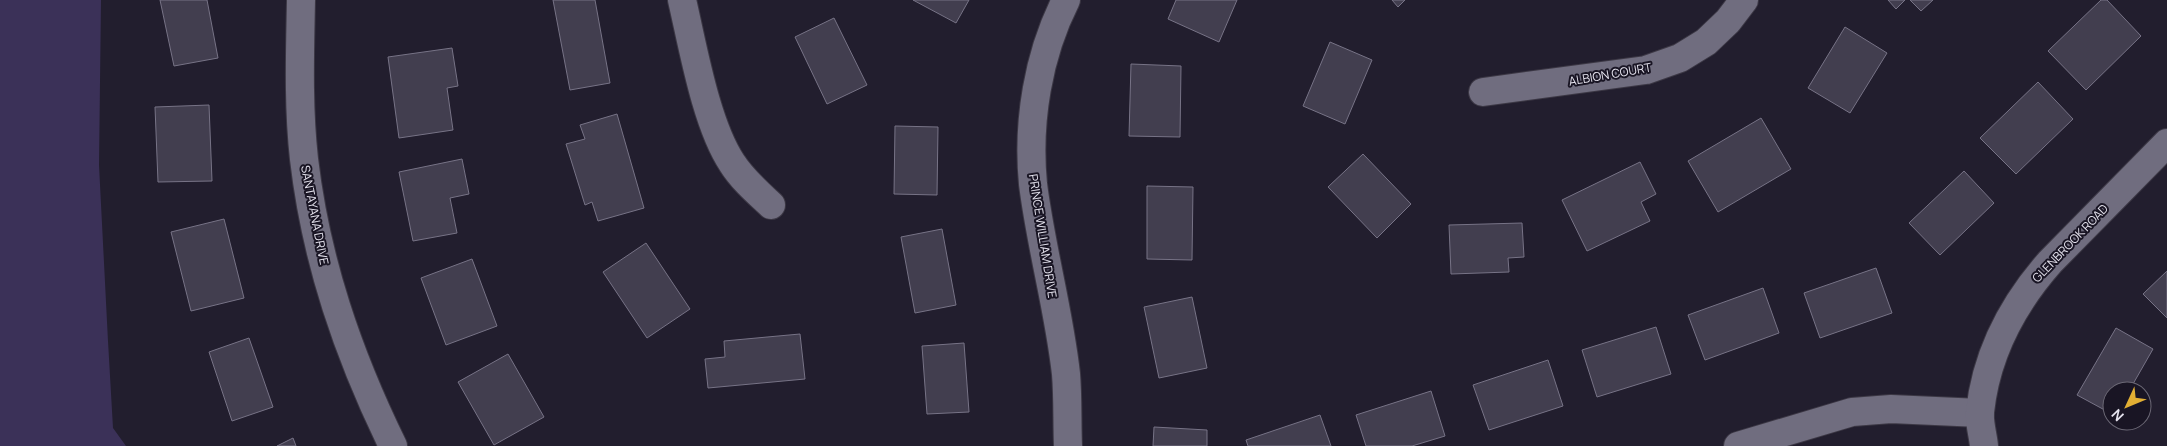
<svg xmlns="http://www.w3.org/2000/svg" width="2167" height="446" font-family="Manrope,sans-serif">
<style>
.green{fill:#3b3158}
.building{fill:#423e4f;stroke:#777386}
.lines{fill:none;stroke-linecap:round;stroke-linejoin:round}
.minor-casing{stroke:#3c3845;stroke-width:30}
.minor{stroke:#706d7f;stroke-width:28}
.labels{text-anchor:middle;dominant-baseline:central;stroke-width:4;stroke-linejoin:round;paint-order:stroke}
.street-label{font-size:12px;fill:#e6e4ef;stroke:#191524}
</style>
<rect width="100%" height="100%" fill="#221e2e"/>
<polygon class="green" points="0,0 101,0 99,165 108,341 113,428 126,446 0,446"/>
<g class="building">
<polygon points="160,0 207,0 218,58 174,66"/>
<polygon points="553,0 595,0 610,83 570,90"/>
<polygon points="913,0 969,0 956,23"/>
<polygon points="1176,0 1237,0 1219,42 1168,19"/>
<polygon points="1392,0 1405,0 1398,7"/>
<polygon points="1888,0 1905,0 1896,9"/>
<polygon points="1910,0 1933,0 1921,11"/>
<polygon points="2101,0 2107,0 2141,36 2086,90 2048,51"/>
<polygon points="834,18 867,85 827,104 795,37"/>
<polygon points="1845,27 1887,53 1850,113 1808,88"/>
<polygon points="1330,42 1372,60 1345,124 1303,106"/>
<polygon points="452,48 458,86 447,88 453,130 399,138 388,57"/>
<polygon points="1131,64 1181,66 1180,137 1129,136"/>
<polygon points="2038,82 2073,119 2016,174 1980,138"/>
<polygon points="209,105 212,181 158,182 155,107"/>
<polygon points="617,114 644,208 598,221 592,202 585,205 566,144 585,139 580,125"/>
<polygon points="1761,118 1791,169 1718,212 1688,161"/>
<polygon points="895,126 938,127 937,195 894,194"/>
<polygon points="1363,154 1411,204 1377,238 1328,187"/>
<polygon points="462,159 469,194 450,198 457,233 413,241 399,172"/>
<polygon points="1640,162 1656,194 1641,202 1650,221 1587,251 1562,200"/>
<polygon points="1964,171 1994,203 1940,255 1909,223"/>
<polygon points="1147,186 1193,187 1192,260 1147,259"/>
<polygon points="224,219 244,298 191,311 171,232"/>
<polygon points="1522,223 1524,257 1508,258 1509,272 1451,274 1449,225"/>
<polygon points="942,229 956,305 915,313 901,237"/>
<polygon points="646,243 690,309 647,338 603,272"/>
<polygon points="472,259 497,326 446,345 421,278"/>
<polygon points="1876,268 1892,313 1820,338 1804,293"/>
<polygon points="2167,271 2167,318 2143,294"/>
<polygon points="1763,288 1779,333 1705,360 1688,315"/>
<polygon points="1192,297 1207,368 1159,378 1144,307"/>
<polygon points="1656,327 1671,374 1597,397 1582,350"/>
<polygon points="2116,328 2153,349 2129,391 2112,391 2112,414 2077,395"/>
<polygon points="800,334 805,379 708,388 705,359 725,357 724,341"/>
<polygon points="249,338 273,407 232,421 209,352"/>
<polygon points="964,343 969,412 927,414 922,346"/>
<polygon points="508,354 544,417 494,445 458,382"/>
<polygon points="1548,360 1563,406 1489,430 1473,385"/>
<polygon points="1431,391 1445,436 1412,446 1366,446 1356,415"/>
<polygon points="1320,415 1331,446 1248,446 1246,440"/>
<polygon points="1154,427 1207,430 1207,446 1153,446"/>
<polygon points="293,438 296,446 277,446"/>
</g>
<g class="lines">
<defs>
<g id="minor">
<path d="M301 0C300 52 298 106 304 159 316 261 348 354 393 446"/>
<path d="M682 0C693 47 706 124 732 163 742 179 757 192 771 205"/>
<path d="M1066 0C1038 55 1027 122 1033 184 1041 248 1059 310 1066 374 1068 398 1067 422 1068 446"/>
<polyline points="1483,92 1646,70 1680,58 1706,42 1728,21 1744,0"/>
<polyline points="1738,446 1852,412 1891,409 1980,413"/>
<path d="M1984 446C1983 435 1979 423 1980 412 1986 355 2013 304 2050 262L2167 143"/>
</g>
</defs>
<use href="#minor" class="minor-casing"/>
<use href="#minor" class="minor"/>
</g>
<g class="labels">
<g class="street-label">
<text transform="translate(1610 74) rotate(-10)">ALBION COURT</text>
<text transform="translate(315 215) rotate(79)">SANTAYANA DRIVE</text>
<text transform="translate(1043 236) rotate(81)">PRINCE WILLIAM DRIVE</text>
<text transform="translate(2070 243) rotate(-46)">GLENBROOK ROAD</text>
</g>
</g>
<g transform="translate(2127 406) rotate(226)"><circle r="24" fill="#191524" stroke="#6b6875"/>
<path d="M0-4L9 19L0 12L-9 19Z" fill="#e2af34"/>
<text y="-8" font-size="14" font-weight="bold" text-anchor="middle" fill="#e6e4ef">N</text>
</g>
</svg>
